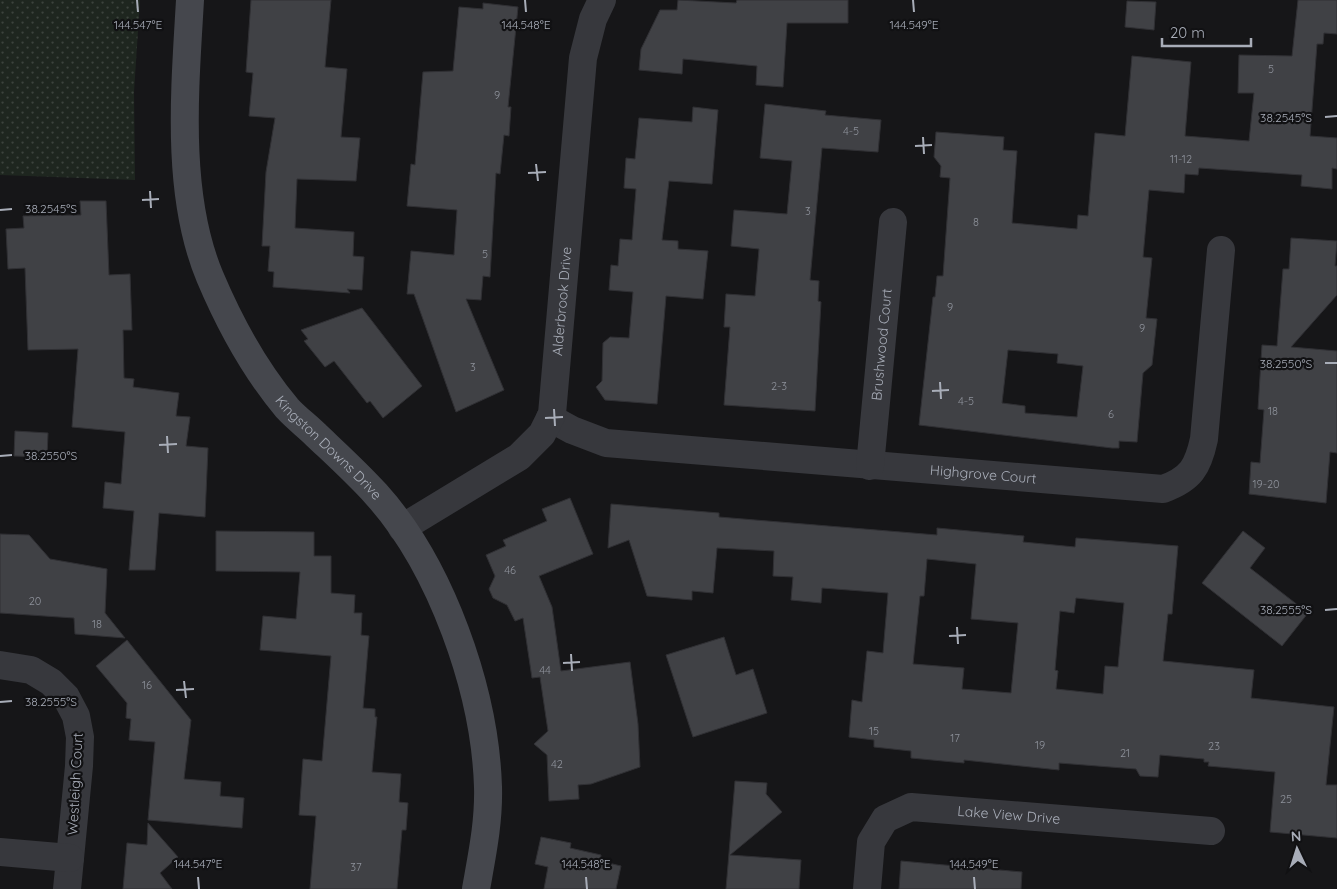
<svg xmlns="http://www.w3.org/2000/svg" width="1337" height="889" font-family="Quicksand,sans-serif">
<style>
.grass{fill:url(#grass-dots)}
.building{fill:#404145;stroke:#303034;fill-rule:evenodd}
.lines{fill:none;stroke-linecap:round;stroke-linejoin:round}
.street{stroke:#37383d;stroke-width:28}
.secondary{stroke:#45474d;stroke-width:28}
.ticks{fill:none;stroke:#a8adb8;stroke-width:2}
.labels{text-anchor:middle;dominant-baseline:central;stroke-width:4.5;stroke-linejoin:round;paint-order:stroke}
.number-label{font-size:11px;fill:#8e929b}
.street-label{font-size:14px;fill:#a8adb8;stroke:#111113}
.ticks-label{font-size:12px;text-anchor:middle;fill:#a8adb8;stroke:#111113;stroke-width:4.5;stroke-linejoin:round;paint-order:stroke}
</style>
<defs>
<pattern id="grass-dots" width="8" height="8" patternUnits="userSpaceOnUse" patternTransform="scale(1.25)"><rect width="8" height="8" fill="#1e261f"/><path d="M2 2h.1M6 6h.1" fill="none" stroke="#3c433d" stroke-width="1.8" stroke-linecap="round"/></pattern>
</defs>
<rect width="100%" height="100%" fill="#161618"/>
<polygon class="grass" points="0,0 140,0 134,92 135,180 0,175"/>
<g class="building">
<polygon points="251,0 331,0 325,67 347,69 341,137 360,138 356,181 297,179 295,228 354,232 353,256 364,257 362,290 347,289 350,293 273,287 274,272 268,271 270,246 262,246 266,172 275,118 249,116 253,73 246,72"/>
<polygon points="678,0 736,3 737,0 848,0 848,23 787,23 783,87 756,85 757,66 683,59 682,74 639,70 641,49 660,10 677,10"/>
<path d="M1298 0H1337V34L1324 33 1323 44H1317L1310 136 1337 138V169L1332 168V189L1301 186 1302 175 1199 168 1198 175 1185 174 1184 193 1149 190 1143 257 1152 258 1146 318 1157 319 1152 365 1143 373 1137 442 1119 441V448H1112L919 425 933 297H935L937 276H943L950 178 940 177 941 166 934 157 936 132 1004 137 1003 150 1017 151 1012 223 1077 229 1078 215 1088 216 1095 133 1125 136 1132 56 1191 62 1185 136 1249 141 1254 93H1238L1239 55 1292 56ZM1008 350 1058 354 1057 363 1083 366 1077 417 1025 413V406L1002 403Z"/>
<polygon points="1127,1 1156,2 1154,30 1125,27"/>
<polygon points="483,3 518,7 508,107 511,107 509,136 504,135 500,174 496,173 490,277 483,276 481,300 466,299 504,390 456,412 414,294 407,294 411,251 454,255 457,210 407,206 411,164 415,165 423,72 453,71 459,7 483,9"/>
<polygon points="765,104 826,111 825,115 881,120 878,152 822,148 810,280 819,281 818,301 821,302 815,411 724,405 730,327 724,327 726,294 755,296 759,249 731,246 734,210 787,214 792,161 760,158"/>
<polygon points="693,107 718,110 712,184 669,181 662,240 678,241 678,249 708,251 703,299 666,296 657,404 605,400 596,387 602,381 603,343 610,337 629,338 633,292 609,290 611,265 618,266 620,239 632,240 636,189 624,188 626,158 635,159 639,118 692,122"/>
<polygon points="80,201 106,201 109,275 130,274 132,330 123,330 124,378 134,379 133,387 179,393 176,416 190,417 186,446 208,448 205,517 159,513 155,570 129,570 134,511 103,508 105,482 121,484 125,432 72,427 78,349 28,350 25,268 8,269 6,229 24,228 23,216 81,215"/>
<polygon points="1291,238 1337,241 1335,266 1337,266 1337,295 1291,347 1337,351 1337,453 1330,452 1326,503 1249,494 1251,462 1260,463 1264,410 1258,409 1262,345 1277,346 1283,269 1289,269"/>
<polygon points="362,308 422,386 383,418 370,401 367,403 334,361 325,367 304,341 308,339 301,330"/>
<polygon points="15,431 48,433 47,457 14,456"/>
<polygon points="570,498 593,554 539,576 552,607 561,671 630,662 638,724 640,767 591,784 578,785 579,799 549,801 547,755 534,744 548,731 540,677 532,678 523,618 515,621 507,605 493,598 489,589 495,576 486,555 506,546 503,540 547,521 542,509"/>
<path d="M611 504 719 513V517L937 535V528L1024 536 1023 542 1075 547 1076 538 1178 546 1172 614H1168L1163 661 1254 670 1251 698 1334 707 1326 785H1337V838L1270 832 1275 772 1208 766 1209 762H1204V759L1160 755 1158 777 1140 776 1136 769 1059 763V770L964 760V763L911 758V751L874 747V740L849 737 852 700 862 702 867 651 883 653 888 593 822 588 821 603 791 600 793 577 773 576 774 551 717 548 713 593 692 591V600L647 596 629 540 608 548ZM927 559 976 564 971 619 1018 623 1011 693 962 689 964 668 913 664 920 596H924ZM1076 598 1124 603 1118 667 1105 666 1103 694 1056 689 1058 671 1055 670 1060 611 1074 613Z"/>
<polygon points="216,531 314,532 314,556 331,556 331,593 355,595 354,613 362,613 361,635 369,636 363,708 375,709 375,717 377,717 372,772 401,774 399,802 408,803 406,830 402,830 397,889 310,889 316,816 299,815 303,759 322,761 331,656 260,650 263,616 296,619 300,572 216,571"/>
<polygon points="1243,531 1265,548 1250,568 1308,613 1282,646 1202,583"/>
<polygon points="0,534 29,535 50,559 107,569 105,613 125,638 75,634 74,618 0,613"/>
<polygon points="724,637 736,675 753,669 767,713 693,737 666,655"/>
<polygon points="127,640 191,720 184,779 221,782 220,796 244,798 242,828 148,820 155,742 129,740 131,719 126,718 127,703 96,666"/>
<polygon points="735,781 767,783 766,794 782,812 730,855 801,860 799,889 726,889"/>
<polygon points="148,823 178,857 160,873 172,889 123,889 127,843 147,845"/>
<polygon points="541,837 571,843 570,848 601,855 600,861 621,866 616,889 544,889 548,867 535,864"/>
<polygon points="901,861 1022,872 1021,889 899,889"/>
</g>
<g class="lines">
<g class="street">
<path id="s1" d="M550 418 572 430 606 443 1163 489C1191 479 1198 467 1204 439L1221 250"/>
<path id="s2" d="M870 466 893 222"/>
<path id="s3" d="M402 528 519 457 542 434 552 414 583 58 593 19 602 0"/>
<polyline points="0,665 31,670 51,682 66,697 76,716 80,737 79,766 67,889"/>
<polyline points="0,852 70,858"/>
<path id="s4" d="M867 889 871 842 885 819 911 807 1211 831"/>
</g>
<path class="secondary" id="s5" d="M190 0C185 88 175 194 210 277 229 322 256 371 287 408 296 418 307 426 316 435 336 454 357 473 376 494 441 566 485 690 488 787 489 822 482 855 476 889"/>
</g>
<path class="ticks" d="M137 0 138 12M525 0 526 12M913 0 914 12M1325 117 1337 116M923 137 924 154M915 146 932 145M536 164 538 181M528 173 546 172M150 191 151 208M142 200 159 199M0 210 12 209M1325 363H1337M940 382 941 399M932 391 949 390M554 409 555 426M545 418 563 417M167 436 168 453M159 445 177 444M0 456 12 455M1325 610 1337 609M957 627 958 644M949 636 966 635M571 654 572 671M563 663 580 662M184 681 186 698M176 690 194 689M0 702 12 701M198 877 199 889M586 877 587 889M974 877 975 889"/>
<g class="labels">
<g class="number-label">
<text x="1271" y="69">5</text>
<text x="497" y="95">9</text>
<text x="851" y="131">4-5</text>
<text x="1181" y="159">11-12</text>
<text x="808" y="211">3</text>
<text x="976" y="222">8</text>
<text x="485" y="254">5</text>
<text x="950" y="307">9</text>
<text x="1142" y="328">9</text>
<text x="473" y="367">3</text>
<text x="779" y="386">2-3</text>
<text x="966" y="401">4-5</text>
<text x="1273" y="411">18</text>
<text x="1111" y="414">6</text>
<text x="1266" y="484">19-20</text>
<text x="510" y="570">46</text>
<text x="35" y="601">20</text>
<text x="97" y="624">18</text>
<text x="545" y="670">44</text>
<text x="147" y="685">16</text>
<text x="874" y="731">15</text>
<text x="955" y="738">17</text>
<text x="1040" y="745">19</text>
<text x="1214" y="746">23</text>
<text x="1125" y="753">21</text>
<text x="557" y="764">42</text>
<text x="1286" y="799">25</text>
<text x="356" y="867">37</text>
</g>
<g class="street-label">
<text stroke="none"><textPath href="#s3" startOffset="305">Alderbrook Drive</textPath></text>
<text stroke="none"><textPath href="#s2" startOffset="122">Brushwood Court</textPath></text>
<text stroke="none"><textPath href="#s5" startOffset="490">Kingston Downs Drive</textPath></text>
<text stroke="none"><textPath href="#s1" startOffset="440">Highgrove Court</textPath></text>
<text transform="translate(75 784) rotate(-87)">Westleigh Court</text>
<text stroke="none"><textPath href="#s4" startOffset="201">Lake View Drive</textPath></text>
</g>
</g>
<g class="ticks-label">
<text x="138" y="29">144.547°E</text>
<text x="526" y="29">144.548°E</text>
<text x="914" y="29">144.549°E</text>
<text x="1286" y="122">38.2545°S</text>
<text x="51" y="213">38.2545°S</text>
<text x="1286" y="368">38.2550°S</text>
<text x="51" y="460">38.2550°S</text>
<text x="1286" y="614">38.2555°S</text>
<text x="51" y="706">38.2555°S</text>
<text x="198" y="868">144.547°E</text>
<text x="586" y="868">144.548°E</text>
<text x="974" y="868">144.549°E</text>
</g>
<g transform="translate(1297 849) rotate(356)" stroke="#111113" stroke-width="4" paint-order="stroke">
<path d="M0-4L9 19L0 12L-9 19Z" fill="#a8adb8"/>
<text y="-8" font-size="14" font-weight="bold" text-anchor="middle" fill="#a8adb8">N</text>
</g>
<path d="M1162 38v8h89v-8" fill="none" stroke="#a8adb8" stroke-width="2.5"/>
<text x="1170" y="38" font-size="15" fill="#a8adb8" stroke="#111113" stroke-width="4" paint-order="stroke">20 m</text>
</svg>
